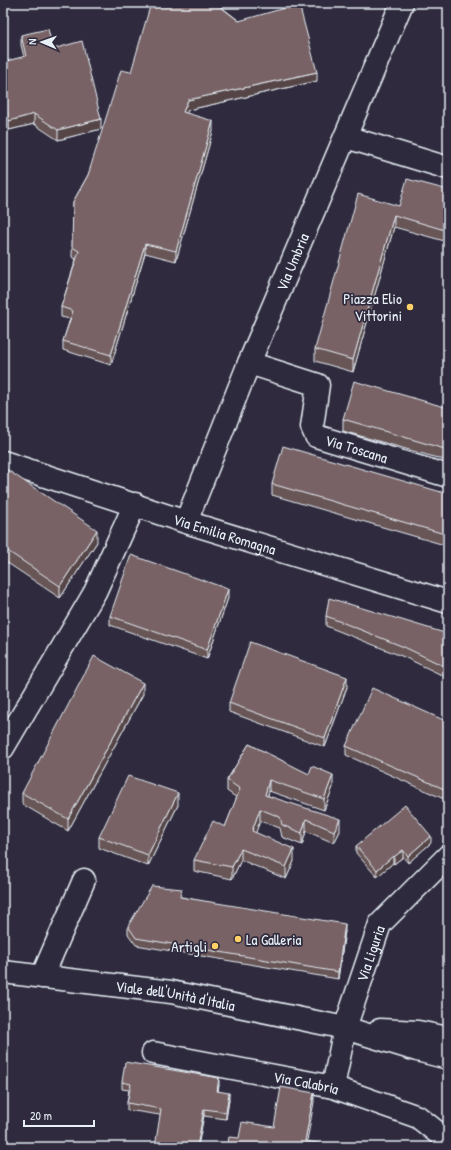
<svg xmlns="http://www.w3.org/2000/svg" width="451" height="1150" font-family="'Patrick Hand',sans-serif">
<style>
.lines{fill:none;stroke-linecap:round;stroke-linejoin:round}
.minor-casing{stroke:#e8f1f8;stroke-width:25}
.major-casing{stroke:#e8f1f8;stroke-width:25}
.minor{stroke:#2f2a3d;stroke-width:22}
.major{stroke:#2f2a3d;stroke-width:22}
.wall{fill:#675457;stroke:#e8f1f8}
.shaded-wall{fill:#544547;stroke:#e8f1f8}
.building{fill:#786265;stroke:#e8f1f8}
.poi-dot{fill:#ffd166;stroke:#2f2a3d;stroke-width:1.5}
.labels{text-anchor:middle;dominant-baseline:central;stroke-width:3.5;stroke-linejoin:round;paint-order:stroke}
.street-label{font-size:15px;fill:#e8f1f8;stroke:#2f2a3d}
.poi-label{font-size:15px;fill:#e8f1f8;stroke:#2f2a3d;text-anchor:end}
</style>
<rect width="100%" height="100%" fill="#2f2a3d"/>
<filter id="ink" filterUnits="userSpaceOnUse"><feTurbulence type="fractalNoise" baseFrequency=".025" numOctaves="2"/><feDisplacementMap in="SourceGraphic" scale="8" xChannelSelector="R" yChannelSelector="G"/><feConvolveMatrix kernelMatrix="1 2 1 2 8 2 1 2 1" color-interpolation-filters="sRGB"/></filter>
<g filter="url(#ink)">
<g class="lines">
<defs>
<g id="minor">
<polyline points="346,137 448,168"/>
<path id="s1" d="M249 363 318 385 312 427 316 436 448 476"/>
<path id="s2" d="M3 462 186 522 448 602"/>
<path id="s3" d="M186 522 249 363 402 3"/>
<polyline points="3,748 95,592 135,504"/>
<polyline points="42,977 84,880"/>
<path id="s4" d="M153 1053 333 1087 418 1117 448 1141"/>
<path id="s5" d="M333 1087 345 1028 380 924 448 856"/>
</g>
<g id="major">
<path id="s6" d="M3 972 171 992 345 1028 417 1050 448 1058"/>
<polyline points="380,1030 418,1032 448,1038"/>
</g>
</defs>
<use href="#minor" class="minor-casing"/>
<use href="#major" class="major-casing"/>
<use href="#minor" class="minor"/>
<use href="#major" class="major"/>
</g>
<g class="wall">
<polygon points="220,6 317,81 188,110 186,113 213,131 176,261 145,253 111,365 63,350 63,341 70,319 61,317 61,307 76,259 72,257 73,202 88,175 131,72"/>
<polygon points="21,35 53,49 101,129 58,140 34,124 9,130 3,106 3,62 24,57 21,45"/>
<polygon points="448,190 448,242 394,227 353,372 315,361 315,349 399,206"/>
<polygon points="448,408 448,461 343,431 343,419"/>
<polygon points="3,467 97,542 60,598 3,560"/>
<polygon points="272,484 448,494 448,546 272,495"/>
<polygon points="228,598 207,659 110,625 110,616"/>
<polygon points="326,616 448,634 448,678 404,657 326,626"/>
<polygon points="347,687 325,747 229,712 229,703"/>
<polygon points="143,694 68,831 22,804 22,793"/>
<polygon points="448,722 448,790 444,799 346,755 346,746"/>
<polygon points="249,744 333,787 324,810 269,791 268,796 340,831 334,843 306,831 302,845 282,837 280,828 260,821 255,833 294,861 286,879 241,860 232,879 194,871 194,860 225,827 237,798 227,791 227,780"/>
<polygon points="178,805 148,866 99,848 99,837"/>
<polygon points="431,843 408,863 403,857 394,864 393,863 377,877 356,853 356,846"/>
<polygon points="182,897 345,931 338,979 136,945 128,934 128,926"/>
<polygon points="122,1082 219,1085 218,1091 229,1100 226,1119 204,1116 160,1115 127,1110 127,1103 129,1090 122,1089"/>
</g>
<g class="shaded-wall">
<polygon points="219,3 221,3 218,14 218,5"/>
<polygon points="317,72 317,81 188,110 183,121 183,112 188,100"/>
<polygon points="34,114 34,124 9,130 9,121"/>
<polygon points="101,119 101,129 58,140 58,130"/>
<polygon points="213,121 213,131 176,261 176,251"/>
<polygon points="394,215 394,227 353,372 353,360"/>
<polygon points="145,244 145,253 111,365 111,355"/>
<polygon points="97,530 97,542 60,598 60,586"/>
<polygon points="228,589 228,598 207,659 207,650"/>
<polygon points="347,677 347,687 325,747 325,738"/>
<polygon points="143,683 143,694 68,831 68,819"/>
<polygon points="333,775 333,787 324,810 324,799"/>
<polygon points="269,780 269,791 265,806 265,795"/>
<polygon points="448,780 448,790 444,799 444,789"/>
<polygon points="178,793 178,805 148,866 148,855"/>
<polygon points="260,809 260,821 252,843 252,831"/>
<polygon points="306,819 306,831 302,845 302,833"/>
<polygon points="340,819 340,831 334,843 334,831"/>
<polygon points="431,836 431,843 408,863 408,856"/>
<polygon points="241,849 241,860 232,879 232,867"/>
<polygon points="294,849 294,861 286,879 286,867"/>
<polygon points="403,850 403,857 394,864 394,857"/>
<polygon points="393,856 393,863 377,877 377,870"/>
<polygon points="345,924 345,931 338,979 338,972"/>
<polygon points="219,1078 219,1085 217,1098 217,1091"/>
<polygon points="229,1093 229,1100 226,1119 226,1112"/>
<polygon points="314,1093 314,1102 306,1147 305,1141"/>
<polygon points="204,1109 204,1116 198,1147 197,1147"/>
</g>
<g class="building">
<polygon points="151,3 219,3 218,5 239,21 299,4 317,72 188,100 183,112 213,121 176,251 145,244 111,355 63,341 73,311 61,307 79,251 72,247 73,202 88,175 121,70 131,72"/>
<polygon points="48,29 53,49 82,41 101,119 58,130 34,114 9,121 3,97 3,62 26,56 21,35"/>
<polygon points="407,179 448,190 448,231 394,215 353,360 315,349 358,194 399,206"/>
<polygon points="354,381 448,408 448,450 343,419"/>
<polygon points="283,446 448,494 448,535 272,484"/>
<polygon points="3,467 97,530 60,586 3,548"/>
<polygon points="131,555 228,589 207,650 110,616"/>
<polygon points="329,598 448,634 448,668 404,647 326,616"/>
<polygon points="250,642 347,677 325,738 229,703"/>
<polygon points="94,656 143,683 68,819 22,793"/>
<polygon points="372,688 448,722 448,780 444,789 346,746"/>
<polygon points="249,744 309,774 312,766 333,775 324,799 269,780 265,795 340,819 334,831 306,819 302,833 282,825 280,817 260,809 252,831 294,849 286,867 241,849 232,867 194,860 213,821 225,827 240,789 227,780"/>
<polygon points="128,776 178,793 148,855 99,837"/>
<polygon points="405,805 431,836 408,856 403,850 394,857 393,856 377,870 356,846"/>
<polygon points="152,886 182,889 180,897 345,924 338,972 136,938 128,926"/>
<polygon points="125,1062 219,1078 217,1091 229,1093 226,1112 204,1109 197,1147 155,1147 161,1109 127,1103 131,1084 122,1082"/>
<polygon points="281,1087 314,1093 305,1141 336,1146 336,1147 227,1147 229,1137 239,1138 242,1122 274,1127"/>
</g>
</g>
<g class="poi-dot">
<circle cx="410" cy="307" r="4"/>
<circle cx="238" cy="939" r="4"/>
<circle cx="215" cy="946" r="4"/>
</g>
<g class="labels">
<g class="street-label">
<text stroke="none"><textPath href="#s3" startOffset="281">Via Umbria</textPath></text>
<text stroke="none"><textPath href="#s1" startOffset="167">Via Toscana</textPath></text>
<text stroke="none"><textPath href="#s2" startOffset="233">Via Emilia Romagna</textPath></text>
<text stroke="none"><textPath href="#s5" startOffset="139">Via Liguria</textPath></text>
<text stroke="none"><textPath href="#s6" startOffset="174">Viale dell'Unità d'Italia</textPath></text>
<text stroke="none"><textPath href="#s4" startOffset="156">Via Calabria</textPath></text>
</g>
<g class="poi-label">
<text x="402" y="298">Piazza Elio<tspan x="402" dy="17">Vittorini</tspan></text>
<text x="246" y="939" text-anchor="start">La Galleria</text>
<text x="207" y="946">Artigli</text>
</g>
</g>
<rect width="451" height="1150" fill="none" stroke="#2f2a3d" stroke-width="16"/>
<rect x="8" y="8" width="435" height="1134" fill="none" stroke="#e8f1f8" stroke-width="1.5" filter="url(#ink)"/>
<g transform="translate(42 42) rotate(272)" stroke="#2f2a3d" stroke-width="3" paint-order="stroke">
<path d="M0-3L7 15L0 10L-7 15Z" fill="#e8f1f8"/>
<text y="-6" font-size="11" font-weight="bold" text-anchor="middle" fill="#e8f1f8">N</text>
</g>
<path d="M24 1120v6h70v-6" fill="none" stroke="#e8f1f8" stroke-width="2"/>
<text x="30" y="1120" font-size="12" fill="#e8f1f8" stroke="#2f2a3d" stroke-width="3" paint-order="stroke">20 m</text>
</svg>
